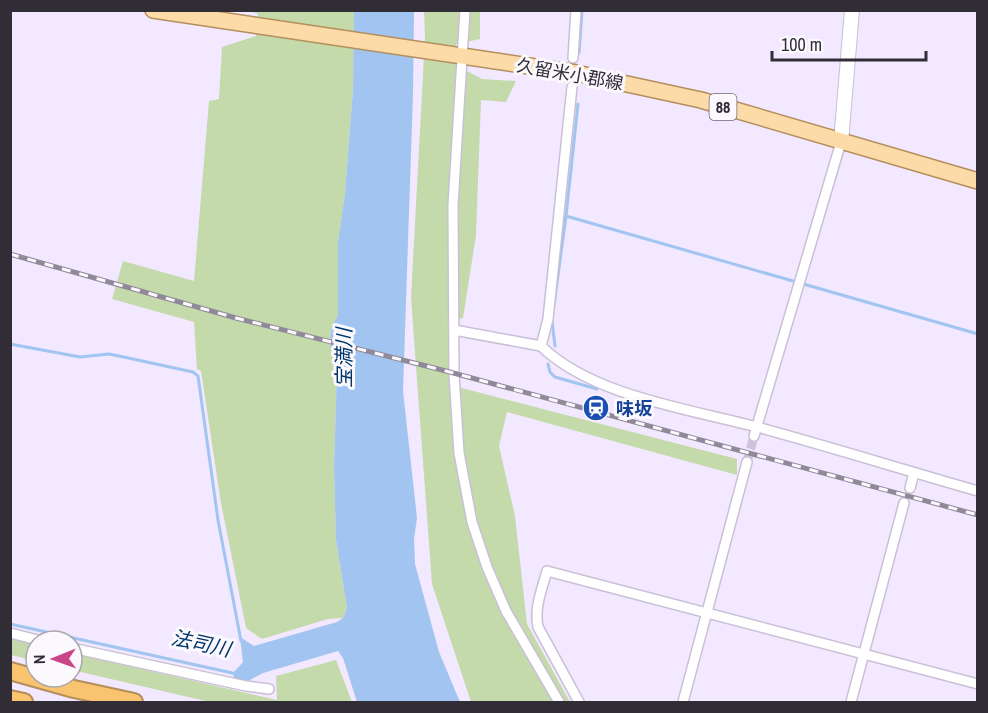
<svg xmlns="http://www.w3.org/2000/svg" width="988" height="713" font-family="'Archivo Narrow','Noto Sans JP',sans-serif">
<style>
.green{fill:#c4daaa}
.water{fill:#a1c5f0}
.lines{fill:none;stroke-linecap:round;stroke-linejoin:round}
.stream{stroke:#a1c5f0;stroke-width:3}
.street-tunnel{stroke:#cbc3d7;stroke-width:9;stroke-dasharray:9 4.5;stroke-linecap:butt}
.street-casing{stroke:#c9c0d6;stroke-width:12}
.secondary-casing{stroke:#c9c0d6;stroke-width:16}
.primary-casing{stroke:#b48e5b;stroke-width:18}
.highway-casing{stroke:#b48e5b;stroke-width:20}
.street{stroke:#fff;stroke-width:9}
.secondary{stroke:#fff;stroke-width:14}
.primary{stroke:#fcdba9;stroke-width:15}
.highway{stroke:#fac36f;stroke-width:16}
.rail-casing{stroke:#908999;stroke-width:5}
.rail{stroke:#fbf9fe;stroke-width:3;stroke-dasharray:9;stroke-linecap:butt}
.labels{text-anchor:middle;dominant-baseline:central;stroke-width:6;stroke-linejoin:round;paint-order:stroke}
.shield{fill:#fbf9fe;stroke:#6e6a72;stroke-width:1.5}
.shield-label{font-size:16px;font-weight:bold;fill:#312d36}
.street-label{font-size:18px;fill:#312d36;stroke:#fbf9fe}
.transit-label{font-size:18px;font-weight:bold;fill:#164399;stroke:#fbf9fe;text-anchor:start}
.water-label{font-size:20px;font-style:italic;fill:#003668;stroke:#fbf9fe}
</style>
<rect width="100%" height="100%" fill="#f2e8ff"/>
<g class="green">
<polygon points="250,11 354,11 355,13 353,89 345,193 338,242 338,315 332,326 329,343 337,368 334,467 336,540 347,608 343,618 328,619 262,639 246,628 221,503 201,371 197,369 194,322 112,299 123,261 194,281 209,101 219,99 222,47 256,36 258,14"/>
<polygon points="424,11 480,11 480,39 456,44 454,64 482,79 516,81 506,102 481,100 476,235 463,318 449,321 450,385 737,459 737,475 507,412 499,446 515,516 527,624 570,702 471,702 432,584 411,298 425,37"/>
<polygon points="11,638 36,644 36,661 11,655"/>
<polygon points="72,653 277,700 276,676 336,660 352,702 210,702 72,670"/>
</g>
<polygon class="water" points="354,11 414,11 413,93 403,391 417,518 414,539 415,564 439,652 460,702 357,702 343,658 338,651 263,673 248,681 233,680 234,672 243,662 240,637 254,646 337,622 343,618 347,608 336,540 334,467 337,368 329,343 332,326 338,315 338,242 345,193 353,89"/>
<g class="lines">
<g class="stream">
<polyline points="579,53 582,10"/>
<polyline points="578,104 566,216 978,334"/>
<polyline points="554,305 566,216"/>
<polyline points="552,321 555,346"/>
<polyline points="10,344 80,357 109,354 119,356 193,372 198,376 218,520 241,641"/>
<polyline points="548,364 550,372 555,377 597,389"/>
<polyline points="10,624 237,674"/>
</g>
<polyline class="street-tunnel" points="747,462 754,436"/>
<defs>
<g id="street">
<polyline points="465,10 453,205 454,374 459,453 472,522 487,567 506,611 559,702"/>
<polyline points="573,58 576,10"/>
<path d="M572 87 548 319 541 346C592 396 690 409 757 427 831 447 904 470 978 491"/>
<polyline points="454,330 541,346"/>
<polyline points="754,436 841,142"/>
<polyline points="910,488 914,473"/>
<polyline points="10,633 42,641"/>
<polyline points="72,648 246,686 269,689"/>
<path d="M579 702 538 627C534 608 542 589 547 571L978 684"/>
<polyline points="683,702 747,462"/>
<polyline points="851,702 904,503"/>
</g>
<polyline id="secondary" points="841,142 852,10"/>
<polyline id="primary" points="153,10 576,73 701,100 978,181"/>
<g id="highway">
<polyline points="10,671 74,689 134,702"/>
<polyline points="10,699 24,702"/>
</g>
</defs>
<use href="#street" class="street-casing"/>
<use href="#secondary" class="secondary-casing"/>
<use href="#primary" class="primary-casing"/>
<use href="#highway" class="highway-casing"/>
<use href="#street" class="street"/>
<use href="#secondary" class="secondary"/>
<use href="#primary" class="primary"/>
<use href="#highway" class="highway"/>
<defs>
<polyline id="rail" points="10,254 236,318 446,371 978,515"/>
</defs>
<use href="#rail" class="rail-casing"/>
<use href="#rail" class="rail"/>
</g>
<defs>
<symbol id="station-disc" viewBox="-11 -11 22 22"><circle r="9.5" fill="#1a4fb4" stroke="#fbf9fe"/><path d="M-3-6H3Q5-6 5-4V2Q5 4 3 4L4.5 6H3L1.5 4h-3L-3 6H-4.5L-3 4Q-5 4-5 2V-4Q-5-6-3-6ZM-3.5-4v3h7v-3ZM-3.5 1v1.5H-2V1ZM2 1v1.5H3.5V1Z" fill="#fff"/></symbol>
</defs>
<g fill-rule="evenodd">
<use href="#station-disc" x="581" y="393" width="30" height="30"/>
</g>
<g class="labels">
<rect class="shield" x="709.5" y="94" width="27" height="26" rx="4.5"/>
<g class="shield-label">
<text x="723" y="107">88</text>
</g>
<g class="street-label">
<text transform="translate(570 74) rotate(10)">久留米小郡線</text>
</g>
<g class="transit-label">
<text x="616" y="408">味坂</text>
</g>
<g class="water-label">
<text transform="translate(343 358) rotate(-90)">宝満川</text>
<text transform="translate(201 643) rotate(12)">法司川</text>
</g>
</g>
<rect width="988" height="713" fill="none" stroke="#312d36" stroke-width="24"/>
<g transform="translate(54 659) rotate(269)"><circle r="28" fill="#fbf9fe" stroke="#aaa7ae" stroke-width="1.5"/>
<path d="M0-4.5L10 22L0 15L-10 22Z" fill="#ca4588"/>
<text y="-9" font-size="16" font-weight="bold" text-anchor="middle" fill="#312d36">N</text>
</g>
<path d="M772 51v9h154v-9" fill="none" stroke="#312d36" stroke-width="3"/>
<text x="781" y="51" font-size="18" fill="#312d36" stroke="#fbf9fe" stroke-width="4.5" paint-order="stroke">100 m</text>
</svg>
